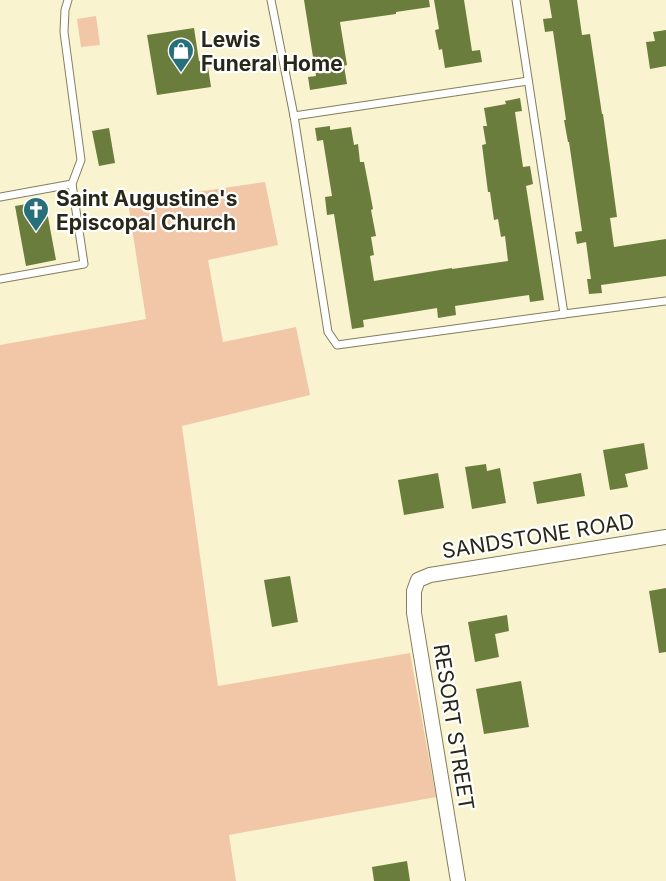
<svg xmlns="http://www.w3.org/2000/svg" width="666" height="881" font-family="Inter,sans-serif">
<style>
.green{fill:#f1c7a8}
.building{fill:#6b7d3c}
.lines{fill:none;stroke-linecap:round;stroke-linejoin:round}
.service-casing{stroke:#827d5c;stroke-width:9}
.minor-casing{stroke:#827d5c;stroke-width:16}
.service{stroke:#fff;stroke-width:7}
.minor{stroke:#fff;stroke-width:14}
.labels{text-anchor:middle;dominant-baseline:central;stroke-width:4.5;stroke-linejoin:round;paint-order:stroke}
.poi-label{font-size:21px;font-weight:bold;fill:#292719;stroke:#fff;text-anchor:start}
.street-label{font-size:21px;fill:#292719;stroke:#fff}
</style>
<rect width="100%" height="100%" fill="#f9f4cf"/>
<g class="green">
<polygon points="96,16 100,45 81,47 77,19"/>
<polygon points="265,182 278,245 208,260 223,342 296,327 310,395 182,426 218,686 410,653 436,797 229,835 236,881 0,881 0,345 146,319 128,202"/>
</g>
<g class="building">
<polygon points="304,0 429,0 430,7 396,12 396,14 340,22 347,65 344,66 347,84 310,90 308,77 316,76"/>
<polygon points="434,0 464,0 472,51 480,50 482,62 445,68 442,49 439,50 435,30 439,29"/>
<polygon points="549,0 577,0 582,35 590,34 602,114 603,114 617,217 610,218 614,247 666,239 666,276 601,285 602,293 589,294 587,279 591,279 586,242 577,244 575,232 582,231 569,142 568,142 564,120 566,120 553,31 545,32 543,19 552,18"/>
<polygon points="194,28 199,61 207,60 211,87 157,95 147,35"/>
<polygon points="666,30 666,66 650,69 646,42 655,41 653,32"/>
<polygon points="520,98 522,111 515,112 523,167 530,166 533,184 526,186 544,300 530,302 529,295 455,306 456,315 438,318 437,308 363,320 364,327 352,329 334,214 327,215 325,197 332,196 323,140 317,141 315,128 330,126 330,130 351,127 354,145 358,144 360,162 364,162 373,209 371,210 376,236 371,237 374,255 370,256 374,281 452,268 452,269 508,261 505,236 501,237 498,219 494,220 490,192 488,192 482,145 486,144 483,126 487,126 484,108 506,104 505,101"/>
<polygon points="109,128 115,163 99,166 92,131"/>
<polygon points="45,201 56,260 26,266 15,206"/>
<polygon points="644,443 648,469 625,474 628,487 610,490 603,450"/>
<polygon points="486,464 487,471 500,468 506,503 472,509 465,467"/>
<polygon points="438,473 444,508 404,515 398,480"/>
<polygon points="581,473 585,496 537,504 533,482"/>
<polygon points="290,576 298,622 272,627 264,580"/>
<polygon points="666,588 666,652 659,653 649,591"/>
<polygon points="507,615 509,631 495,634 499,657 475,662 468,622"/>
<polygon points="521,681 529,727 484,734 476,689"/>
<polygon points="407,861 410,881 374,881 372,867"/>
</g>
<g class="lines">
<defs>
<g id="service">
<polyline points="271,0 294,116"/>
<polyline points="516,0 564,314"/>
<polyline points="528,81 294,116 328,332 337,345 564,314 666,301"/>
<polyline points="0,197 72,184"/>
<polyline points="0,279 84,264 72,184 81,160 64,32 65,10 68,0"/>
</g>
<polyline id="minor" points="458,881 414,613 414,591 418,580 430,575 666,537"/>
</defs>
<use href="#service" class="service-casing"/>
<use href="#minor" class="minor-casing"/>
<use href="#service" class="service"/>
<use href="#minor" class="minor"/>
</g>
<defs>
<symbol id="shop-pin" viewBox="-11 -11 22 30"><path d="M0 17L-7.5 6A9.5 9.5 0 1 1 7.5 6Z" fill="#27707a" stroke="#fff"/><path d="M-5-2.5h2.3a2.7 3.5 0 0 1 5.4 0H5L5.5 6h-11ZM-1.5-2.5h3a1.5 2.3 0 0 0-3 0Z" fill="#fff"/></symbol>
<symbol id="church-pin" viewBox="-11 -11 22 30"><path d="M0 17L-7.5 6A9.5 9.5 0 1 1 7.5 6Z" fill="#27707a" stroke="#fff"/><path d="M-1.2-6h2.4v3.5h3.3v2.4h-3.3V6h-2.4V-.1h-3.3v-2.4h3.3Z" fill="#fff"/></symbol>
</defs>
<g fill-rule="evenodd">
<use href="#shop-pin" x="166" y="36" width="30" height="40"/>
<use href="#church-pin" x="21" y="195" width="30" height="40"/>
</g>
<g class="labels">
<g class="poi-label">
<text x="201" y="39">Lewis<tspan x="201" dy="24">Funeral Home</tspan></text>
<text x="56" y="198">Saint Augustine's<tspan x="56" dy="24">Episcopal Church</tspan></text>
</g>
<g class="street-label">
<text transform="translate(538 536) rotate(-9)">SANDSTONE ROAD</text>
<text transform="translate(454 727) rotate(81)">RESORT STREET</text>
</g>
</g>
</svg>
